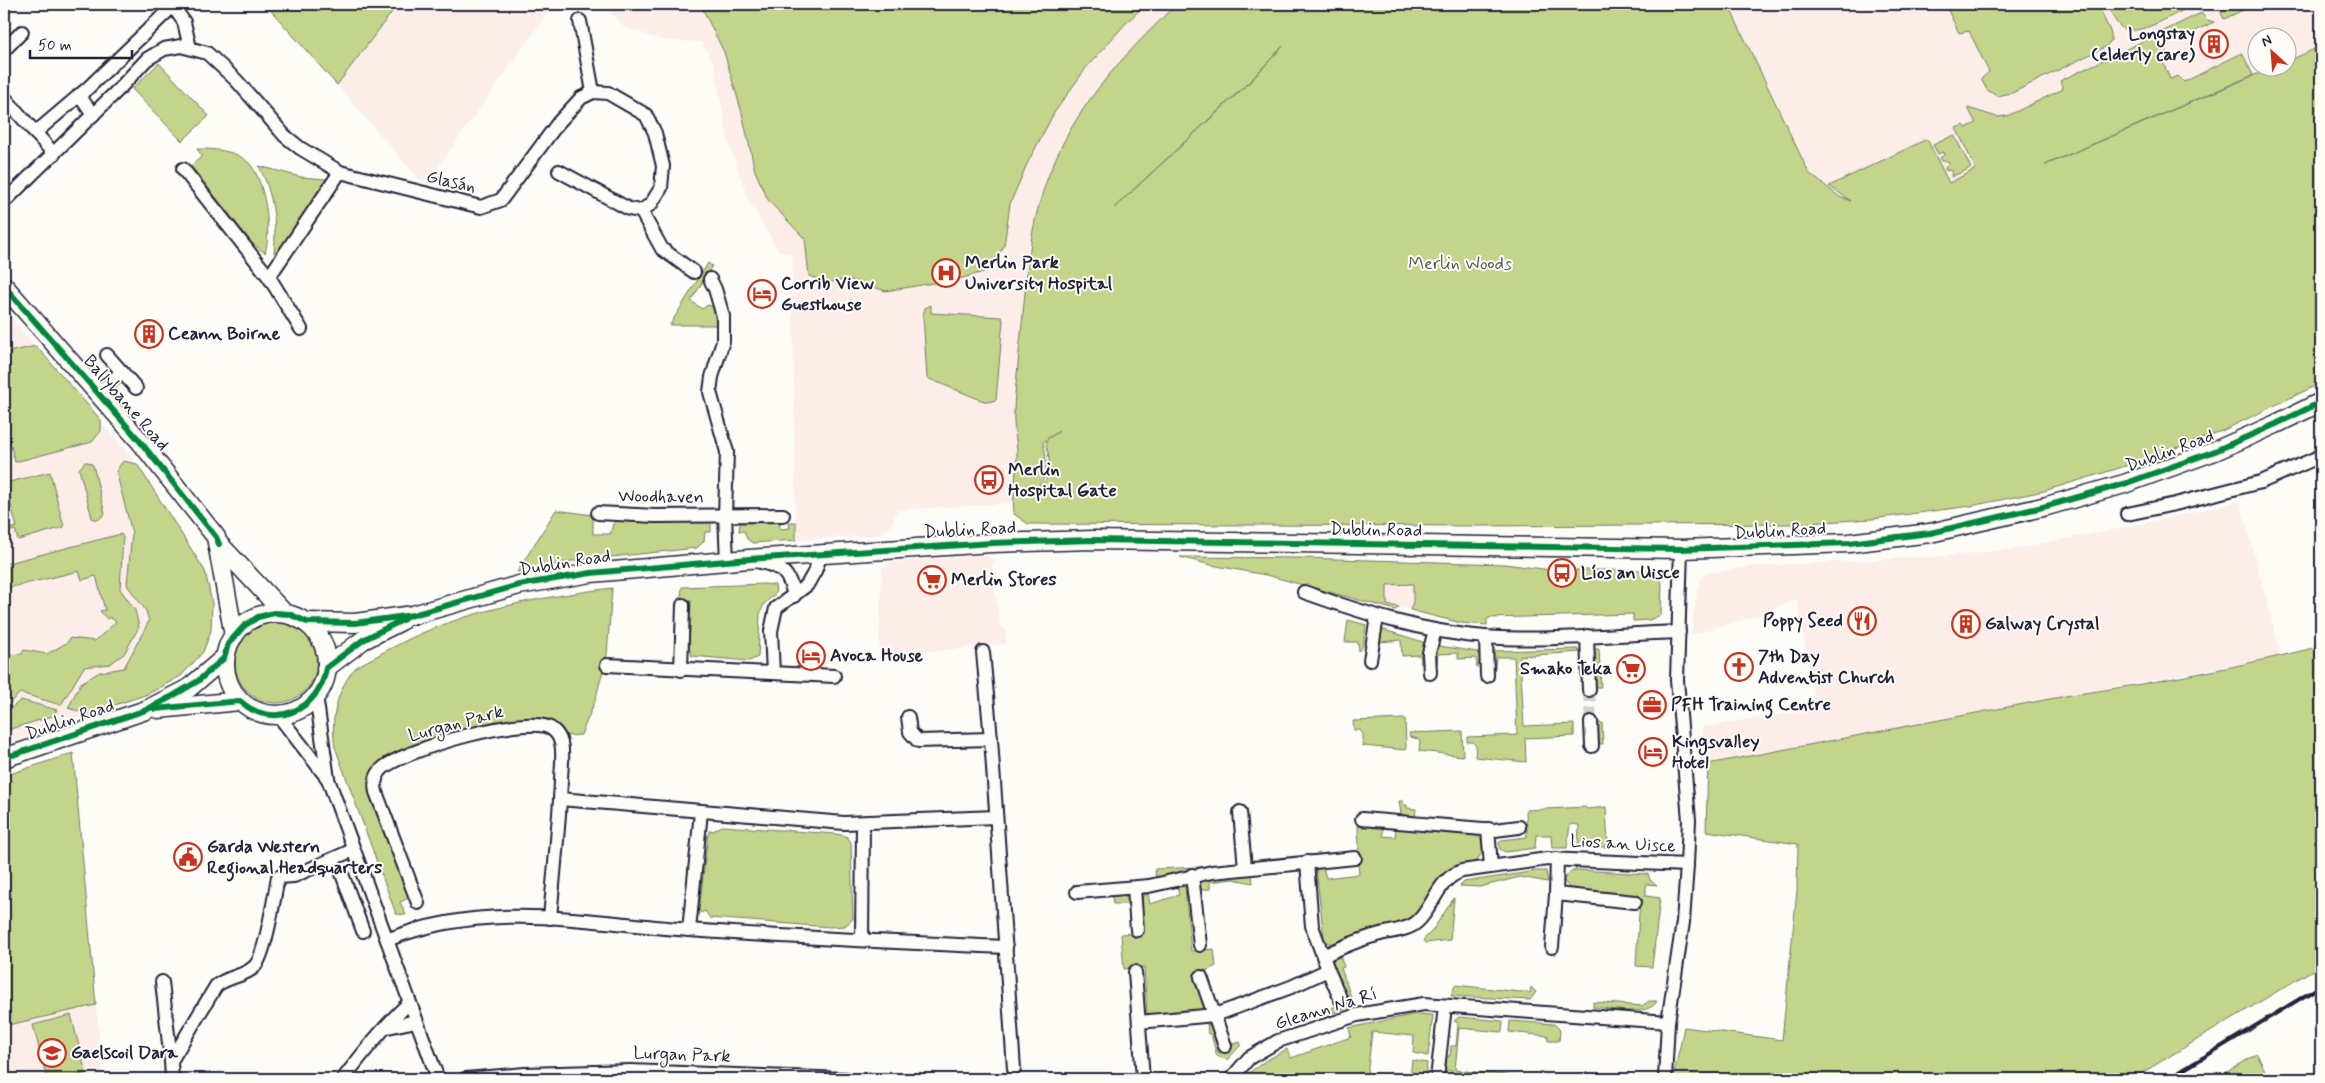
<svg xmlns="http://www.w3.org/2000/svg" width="2325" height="1083" font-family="Mynerve,sans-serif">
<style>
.built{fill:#fcede9}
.green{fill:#c2d58b;stroke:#727c63;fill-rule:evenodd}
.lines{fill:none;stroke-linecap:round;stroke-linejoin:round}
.street-tunnel{stroke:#d1d0d1;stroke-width:12;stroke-dasharray:12 6;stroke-linecap:butt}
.street-casing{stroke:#22223b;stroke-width:16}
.secondary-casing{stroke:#22223b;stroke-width:21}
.street{stroke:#fdfcf7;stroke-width:12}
.secondary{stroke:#fdfcf7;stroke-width:18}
.rail{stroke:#22223b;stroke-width:4}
.cycleway-casing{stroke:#fdfcf7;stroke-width:9}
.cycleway{stroke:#00873e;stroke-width:6}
.labels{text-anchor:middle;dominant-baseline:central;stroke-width:4;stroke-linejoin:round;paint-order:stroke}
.poi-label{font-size:18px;font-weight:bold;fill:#22223b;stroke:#fdfcf7;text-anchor:start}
.street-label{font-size:18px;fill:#22223b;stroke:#fdfcf7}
.park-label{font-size:18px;fill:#525853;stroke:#fdfcf7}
</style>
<rect width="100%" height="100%" fill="#fdfcf7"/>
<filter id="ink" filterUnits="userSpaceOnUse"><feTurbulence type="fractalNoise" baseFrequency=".02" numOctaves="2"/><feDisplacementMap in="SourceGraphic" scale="10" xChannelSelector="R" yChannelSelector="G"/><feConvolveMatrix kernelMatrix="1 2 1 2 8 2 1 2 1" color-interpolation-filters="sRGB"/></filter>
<g filter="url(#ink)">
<g class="built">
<polygon points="398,4 564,4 546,15 427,182 419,179 337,85"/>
<polygon points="599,4 1321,4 1252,80 1115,207 1098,246 1098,275 1100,294 1093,307 1098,338 1122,394 1118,407 1108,419 1083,427 1074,426 1048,438 1044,443 1048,460 1044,478 1038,487 1013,503 897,510 892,524 880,535 796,540 792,254 779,251 748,199 728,140 714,63 701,42 662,40 624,27 614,15"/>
<polygon points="1729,4 2321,4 2321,46 2288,60 2288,38 2258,38 2258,68 2270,68 1909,223 1841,196 1810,172"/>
<polygon points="4,309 137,464 202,564 210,589 212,617 210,635 203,652 191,667 175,680 148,694 4,744"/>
<polygon points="2240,501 2281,656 1708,764 1702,727 1816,709 1797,599 1756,616 1694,634 1691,633 1697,590 1700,579 1706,573 1757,566 1946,556 2015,549 2122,528"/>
<polygon points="986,555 994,560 992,567 1000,626 1006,630 1006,644 879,656 882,568 892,562"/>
<polygon points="1413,584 1413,602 1410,610 1387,605 1387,585"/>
<polygon points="96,1005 103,1079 4,1079 4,1026"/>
</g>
<g class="green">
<polygon points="265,4 398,4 337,85"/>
<polygon points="700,4 1146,4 1127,22 1086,68 1054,113 1027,164 1010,204 1004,246 989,270 963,278 886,291 848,279 827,283 809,276 805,239 768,200 755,171 742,113 724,52"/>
<path d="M1177 4H1728L1809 173 1840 197 1851 201 1829 186 1927 139 1949 183 1976 169 1956 128 1964 125 1966 128 1976 123 1968 108 1997 117 2007 116 2063 89 2060 81 2201 13 2207 20 2214 22 2164 46 2168 54 2162 60 2170 79 2178 76 2184 82 2242 53 2253 75 2045 165 2271 68H2288V61L2321 46V383L2224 430 2139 462 2044 491 1971 506 1872 519 1792 524 1481 526 1028 524 1014 514C1012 494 1017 474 1017 454 1017 440 1013 426 1014 412 1014 393 1018 372 1019 352 1024 310 1026 267 1034 225 1055 128 1108 70 1177 4ZM1283 46 1251 81 1114 208 1250 81ZM1059 431C1056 434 1048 437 1047 440 1045 444 1047 449 1048 452 1052 479 1047 484 1023 494 1027 491 1034 489 1038 486 1050 475 1046 456 1043 442Z"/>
<polygon points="1945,4 2097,4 2111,33 2111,41 2105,47 2012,93 1997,96 1987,90 1981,79 1989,72 1969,31 1959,33"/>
<path d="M2108 4H2195C2179 11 2136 40 2121 27 2114 22 2111 11 2108 4Z"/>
<polygon points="2225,4 2256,4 2224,19 2221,13"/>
<polygon points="159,63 209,116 182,141 132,89"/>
<polygon points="1954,135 1971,168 1951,177 1952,171 1945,170 1945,168 1949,163 1948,161 1942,161 1940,158 1944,155 1943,152 1938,154 1933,145"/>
<path d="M197 149C214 149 236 150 249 163 265 180 272 231 265 253L253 244 191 166 202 156Z"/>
<path d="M259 166 301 177 326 179 279 251 274 253C277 222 273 194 259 166Z"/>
<polygon points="708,263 712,266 691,301 702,309 708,305 714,307 716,325 670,325"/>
<polygon points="931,305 931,313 1001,317 1003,320 996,400 988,402 981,400 927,378 923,315 925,308"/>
<polygon points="36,346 101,420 101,431 92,442 15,462 4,418 4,353"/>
<polygon points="123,461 137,464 205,571 212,603 211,631 203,652 181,676 148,694 85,715 81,712 68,708 81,683 100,672 124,668 149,621 146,611 127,585 132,533 116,471"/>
<polygon points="85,462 88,462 93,465 105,514 98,520 92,518 91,514 79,469"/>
<polygon points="50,472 64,527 18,540 15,530 4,533 4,530 17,527 5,483"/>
<polygon points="556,510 593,515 593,534 610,534 613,524 618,520 711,521 711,532 705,532 704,541 697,548 572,561 517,572"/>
<polygon points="780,522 780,529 790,528 789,522 796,522 796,540 753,543 747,539 744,531 739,531 740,523"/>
<polygon points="121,534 123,537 120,589 135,610 139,627 124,654 110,664 84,667 61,705 20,693 4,708 4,655 22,654 24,650 47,654 68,642 70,638 95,641 116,622 110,617 107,619 100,611 105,610 96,576 82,580 79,571 4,589 4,564"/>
<polygon points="1180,557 1302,558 1504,564 1551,570 1644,570 1657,575 1662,583 1661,615 1649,620 1633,621 1633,614 1489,618 1487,619 1487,625 1461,623 1410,610 1413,602 1413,584 1387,585 1387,605 1399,607 1396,610 1266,575 1211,565"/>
<polygon points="765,584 775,585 776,593 764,604 760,614 758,657 749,661 692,656 689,648 691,600 681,598 682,587"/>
<path d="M612 588 607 655 595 701 581 735 566 736C562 727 554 721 546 720 512 713 403 741 377 764 369 771 368 782 369 792L409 898 400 902 406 915 396 914 335 747C330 719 337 689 356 667 381 654 406 639 432 629 489 606 551 596 612 588Z"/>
<polygon points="1348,620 1366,625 1363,646 1359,651 1358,642 1345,642"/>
<circle cx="276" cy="662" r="41"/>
<polygon points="1381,629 1423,642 1424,658 1421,664 1420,655 1402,656 1401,640 1380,642 1379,651 1377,646"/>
<polygon points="1439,646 1478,652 1480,659 1477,668 1476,658 1458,659 1458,653 1438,654 1437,664 1435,657"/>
<path d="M2321 646V965L2132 1079H1673L1684 1027 1782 1040 1797 891 1798 844 1706 831 1708 764 2071 695C2155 683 2239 667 2321 646Z"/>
<polygon points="1577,649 1581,652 1520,656 1524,726 1574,724 1574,736 1525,738 1526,762 1475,757 1476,746 1473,742 1467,742 1467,737 1517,735 1514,657 1496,657 1495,668 1491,659 1494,651"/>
<polygon points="1595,649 1599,649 1601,687 1595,687 1593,651"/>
<polygon points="21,700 57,710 53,716 4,731 4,714"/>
<polygon points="1405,719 1406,750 1363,746 1363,734 1360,730 1354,730 1353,721"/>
<polygon points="1598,723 1602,723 1603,744 1599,744"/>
<polygon points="1462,731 1463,756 1419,751 1420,742 1418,739 1410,737 1409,733"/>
<polygon points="73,753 96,1005 4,1026 4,776"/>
<polygon points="1399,801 1403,801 1403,805 1407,805 1407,808 1416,809 1415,818 1401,814"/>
<polygon points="1585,807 1587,809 1606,807 1608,847 1578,847 1579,825 1570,824 1567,848 1552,848 1551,835 1536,835 1535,848 1505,852 1500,849 1499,843 1501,840 1527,837 1526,810"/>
<path d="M1379 825 1383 828V836L1395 837 1396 829 1400 826 1423 831 1474 833C1482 838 1485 847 1480 856 1474 867 1456 865 1446 872 1430 883 1424 913 1408 920 1398 925 1385 926 1374 929 1361 933 1347 939 1334 943H1328L1324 938 1316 869 1323 867 1326 878 1359 874 1357 852 1359 848 1358 826Z"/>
<polygon points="722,826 836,834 846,836 851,842 853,919 845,926 830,927 710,918 705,911 701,913 699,910 708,834 710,830 713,831"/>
<polygon points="1201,867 1156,879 1155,869"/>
<polygon points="1576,870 1648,874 1650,880 1657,885 1646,884 1646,896 1660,898 1652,967 1636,966 1640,896 1571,890 1563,880 1571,871"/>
<polygon points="1537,871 1546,871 1548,882 1520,877 1480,887 1460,886 1464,882"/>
<polygon points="1252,873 1253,883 1233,879 1210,882 1210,889 1201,890 1200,883 1204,880"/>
<polygon points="1177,886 1185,887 1191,951 1214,949 1216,966 1195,976 1206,1006 1203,1010 1152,1016 1147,1013 1144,967 1124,969 1121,934 1143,932 1141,900 1144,895 1148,894 1150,904 1179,895"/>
<polygon points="1122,894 1128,898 1127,904 1113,904 1112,895"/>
<polygon points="1454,898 1450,940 1425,943 1423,940 1432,931"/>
<polygon points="1340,956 1344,967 1341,968 1354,1006 1330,1014 1328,1010 1348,1001 1332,963 1335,957"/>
<polygon points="1455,985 1530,993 1531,987 1536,992 1530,1000 1451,996"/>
<path d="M1649 1001H1657C1648 1018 1610 1008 1593 1007V1002L1642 1006Z"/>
<polygon points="1416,1014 1433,1015 1428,1056 1413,1053 1414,1036 1372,1032 1367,1076 1395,1079 1292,1079 1249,1073 1265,1061 1287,1049 1291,1058 1351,1037 1349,1028"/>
<polygon points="71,1015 86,1073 63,1079 47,1079 33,1025"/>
<polygon points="1459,1017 1503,1021 1502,1032 1459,1028 1455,1070 1546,1079 1452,1079 1452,1071 1443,1070 1445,1056 1450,1056 1451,1046 1456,1046 1458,1023 1454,1021"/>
<polygon points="1510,1021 1554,1024 1560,1030 1559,1041 1548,1041 1548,1036 1509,1032"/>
<polygon points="1207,1024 1212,1026 1219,1053 1230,1045 1240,1042 1241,1045 1227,1060 1217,1056 1211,1034 1208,1034"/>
<polygon points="2257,1054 2269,1079 2215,1079"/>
<polygon points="1412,1060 1427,1063 1425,1079 1410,1079"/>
</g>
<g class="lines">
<polyline class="street-tunnel" points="1589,690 1591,722"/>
<defs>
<g id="street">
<polyline points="173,6 184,22 190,48"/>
<polyline points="580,21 593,92"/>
<polyline points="4,50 22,32"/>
<polyline points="79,95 93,115"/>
<polyline points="4,97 54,154"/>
<polyline points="35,133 88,88 175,4"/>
<polyline points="183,169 269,277 301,329"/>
<polyline points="4,202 119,89 147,59 164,49 181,46 207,53 236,80 285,136 300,148 340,172 481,207 501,200 558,123 581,98 593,92 608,93 646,115 655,133 663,166 661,188 651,204 641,211 629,209 559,171"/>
<polyline points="641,211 662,249 694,272"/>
<polyline points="269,277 340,172"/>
<polyline points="710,279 715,289 723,316 723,341 712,377 710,392 727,452 725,515 727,561"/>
<polyline points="107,355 136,388"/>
<polyline points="98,393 122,372"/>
<polyline points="598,513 655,516 783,515"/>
<polyline points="2127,514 2175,504 2261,482 2321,456"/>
<path d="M760 562C783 567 789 573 794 596"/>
<path d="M1304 592C1363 613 1423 632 1485 637 1549 642 1615 634 1679 632"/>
<polyline points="1587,636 1589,690"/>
<polyline points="1486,637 1487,676"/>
<polyline points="983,652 991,739 1014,1069"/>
<polyline points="1370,660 1377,617"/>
<polyline points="607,665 834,676"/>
<polyline points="681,670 683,605"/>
<polyline points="773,673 771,631 776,608 807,585 815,571 821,554"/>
<polyline points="1430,673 1429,653 1435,630"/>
<polyline points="316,695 328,779 438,1079"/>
<polyline points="278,715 328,779"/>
<polyline points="908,717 910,732 918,741 991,739"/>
<polyline points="1591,722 1592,746"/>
<polyline points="560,799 844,823 996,817"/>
<polyline points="1240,812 1245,868"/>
<polyline points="1362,819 1495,830 1519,827"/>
<polyline points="1488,829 1491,866"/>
<path d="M1307 862 1312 926 1323 956C1340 948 1358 940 1377 935 1389 931 1407 931 1417 922 1434 907 1437 879 1462 871L1547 859 1687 865"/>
<polyline points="342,874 363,931"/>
<polyline points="1192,875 1200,945"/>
<polyline points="1134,888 1137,930"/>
<polyline points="1077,892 1149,886 1212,872 1355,858"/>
<polyline points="1556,894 1635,902"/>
<path d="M418 903 376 792C374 783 376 774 383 768 404 750 533 711 553 730 557 733 560 739 561 743 564 754 561 769 561 781 559 827 554 872 550 918"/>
<polyline points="689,930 701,812"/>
<path d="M387 940C487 900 586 922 689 930 795 938 900 942 1006 947"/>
<polyline points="862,940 863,823"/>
<polyline points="1552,947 1556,894 1557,859"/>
<polyline points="1328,970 1341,1000"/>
<polyline points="1135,972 1143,1079"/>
<polyline points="1201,977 1225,1046"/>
<polyline points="162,982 171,1061"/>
<polyline points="1139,1022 1215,1015 1291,987 1328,970 1323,956"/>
<polyline points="388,1027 416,1021"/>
<path d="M172 1079 171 1061 216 986C227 976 244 977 254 967 265 958 275 893 278 877L294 876 353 850"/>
<path d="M343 1079C364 1052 384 1026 409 1003"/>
<polyline points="465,1079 525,1074 630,1071 847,1079"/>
<polyline points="1231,1079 1249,1058 1278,1041 1357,1015 1424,1004 1668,1022"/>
<polyline points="1437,1079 1445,1006"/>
<polyline points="1665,1079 1668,1022 1683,922 1687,865 1689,820 1677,680 1681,549"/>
</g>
<g id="secondary">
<polyline points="4,286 139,440 216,537 234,636"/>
<polyline points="219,544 284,613"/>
<circle cx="276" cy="664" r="51"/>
<polyline points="307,622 355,623 413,615 519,585 591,573 749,559 992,543 1093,540 1681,549 1849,543 1930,533 2047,506 2124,484 2215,451 2276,424 2321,402"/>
<polyline points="326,668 363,640 401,621"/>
<polyline points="158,709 240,701"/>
<polyline points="4,758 146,710 189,688 224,658"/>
</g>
</defs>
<use href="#street" class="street-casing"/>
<use href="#secondary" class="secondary-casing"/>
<use href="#street" class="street"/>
<use href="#secondary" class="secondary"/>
<polyline class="rail" points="2168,1079 2321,986"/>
<defs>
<g id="cycleway">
<polyline points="4,286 139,440 216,537 219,544"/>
<path d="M155 709 240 701C273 731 320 710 326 668L363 640 404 619"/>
<polyline points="4,758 146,710 171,697 198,681 224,658 228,644 244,626 258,617 274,613 289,614 307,622 355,623 413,615 519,585 591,573 749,559 992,543 1093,540 1681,549 1849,543 1930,533 2047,506 2124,484 2215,451 2276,424 2321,402"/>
</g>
</defs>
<use href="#cycleway" class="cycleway-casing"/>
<use href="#cycleway" class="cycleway"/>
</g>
</g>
<defs>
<symbol id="building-ring" viewBox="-11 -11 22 22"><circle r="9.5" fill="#fdfcf7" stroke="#c8321e" stroke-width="1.5"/><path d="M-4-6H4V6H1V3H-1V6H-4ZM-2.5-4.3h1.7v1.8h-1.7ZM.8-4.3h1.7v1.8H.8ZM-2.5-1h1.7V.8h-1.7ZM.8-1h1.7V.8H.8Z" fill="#c8321e"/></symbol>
<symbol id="hospital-ring" viewBox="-11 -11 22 22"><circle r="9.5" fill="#fdfcf7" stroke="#c8321e" stroke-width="1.5"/><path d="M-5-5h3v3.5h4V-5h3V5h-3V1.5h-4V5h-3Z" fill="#c8321e"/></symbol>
<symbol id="hotel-ring" viewBox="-11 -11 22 22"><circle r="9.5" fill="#fdfcf7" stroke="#c8321e" stroke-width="1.5"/><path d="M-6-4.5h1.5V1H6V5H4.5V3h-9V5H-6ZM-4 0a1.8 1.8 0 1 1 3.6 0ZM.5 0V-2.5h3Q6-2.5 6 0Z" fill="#c8321e"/></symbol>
<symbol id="bus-ring" viewBox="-11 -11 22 22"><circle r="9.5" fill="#fdfcf7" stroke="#c8321e" stroke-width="1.5"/><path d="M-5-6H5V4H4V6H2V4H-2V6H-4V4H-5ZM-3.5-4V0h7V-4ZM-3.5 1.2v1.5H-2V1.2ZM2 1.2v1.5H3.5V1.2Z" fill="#c8321e"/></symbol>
<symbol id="supermarket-ring" viewBox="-11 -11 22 22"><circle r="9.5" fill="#fdfcf7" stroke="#c8321e" stroke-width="1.5"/><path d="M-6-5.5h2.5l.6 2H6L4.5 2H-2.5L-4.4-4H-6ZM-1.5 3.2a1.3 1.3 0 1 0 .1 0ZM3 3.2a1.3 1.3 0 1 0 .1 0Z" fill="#c8321e"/></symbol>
<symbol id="restaurant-ring" viewBox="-11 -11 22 22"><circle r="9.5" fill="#fdfcf7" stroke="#c8321e" stroke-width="1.5"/><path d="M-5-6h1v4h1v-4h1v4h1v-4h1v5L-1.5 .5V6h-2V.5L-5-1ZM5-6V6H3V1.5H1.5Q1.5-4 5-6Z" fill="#c8321e"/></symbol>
<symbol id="church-ring" viewBox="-11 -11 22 22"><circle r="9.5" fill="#fdfcf7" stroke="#c8321e" stroke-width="1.5"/><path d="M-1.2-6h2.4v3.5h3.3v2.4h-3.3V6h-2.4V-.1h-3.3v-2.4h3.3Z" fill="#c8321e"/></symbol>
<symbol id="office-ring" viewBox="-11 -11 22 22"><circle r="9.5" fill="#fdfcf7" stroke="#c8321e" stroke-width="1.5"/><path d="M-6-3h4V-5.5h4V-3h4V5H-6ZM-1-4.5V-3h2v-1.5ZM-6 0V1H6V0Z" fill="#c8321e"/></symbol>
<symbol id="civic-ring" viewBox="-11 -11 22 22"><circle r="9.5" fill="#fdfcf7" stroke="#c8321e" stroke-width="1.5"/><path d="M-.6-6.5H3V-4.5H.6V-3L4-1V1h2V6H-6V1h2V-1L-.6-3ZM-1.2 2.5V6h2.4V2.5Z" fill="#c8321e"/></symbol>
<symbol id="school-ring" viewBox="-11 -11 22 22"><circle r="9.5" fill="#fdfcf7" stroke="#c8321e" stroke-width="1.5"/><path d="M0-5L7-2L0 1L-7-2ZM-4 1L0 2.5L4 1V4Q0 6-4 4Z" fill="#c8321e"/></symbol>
</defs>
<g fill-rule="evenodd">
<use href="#building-ring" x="2198" y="28" width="32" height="32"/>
<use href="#hospital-ring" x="930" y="257" width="32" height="32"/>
<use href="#hotel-ring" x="746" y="278" width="32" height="32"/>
<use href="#building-ring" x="133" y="318" width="32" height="32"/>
<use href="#bus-ring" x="973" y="464" width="32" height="32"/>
<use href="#bus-ring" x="1546" y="557" width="32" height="32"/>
<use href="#supermarket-ring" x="916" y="564" width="32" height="32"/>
<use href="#restaurant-ring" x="1846" y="605" width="32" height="32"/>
<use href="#building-ring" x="1950" y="608" width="32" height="32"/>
<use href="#hotel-ring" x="795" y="640" width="32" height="32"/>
<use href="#church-ring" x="1723" y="651" width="32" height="32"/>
<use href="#supermarket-ring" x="1615" y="653" width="32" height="32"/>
<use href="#office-ring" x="1636" y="689" width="32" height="32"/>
<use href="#hotel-ring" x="1637" y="736" width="32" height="32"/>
<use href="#civic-ring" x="172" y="841" width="32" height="32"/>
<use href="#school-ring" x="36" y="1037" width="32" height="32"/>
</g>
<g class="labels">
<g class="poi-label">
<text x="2195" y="34" text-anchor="end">Longstay<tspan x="2195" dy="21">(elderly care)</tspan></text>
<text x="965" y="263">Merlin Park<tspan x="965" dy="21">University Hospital</tspan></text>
<text x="781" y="284">Corrib View<tspan x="781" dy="21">Guesthouse</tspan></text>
<text x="168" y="334">Ceann Boirne</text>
<text x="1008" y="470">Merlin<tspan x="1008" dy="21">Hospital Gate</tspan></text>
<text x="1581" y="573">Líos an Uisce</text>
<text x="951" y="580">Merlin Stores</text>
<text x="1843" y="621" text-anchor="end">Poppy Seed</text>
<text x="1985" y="624">Galway Crystal</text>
<text x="830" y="656">Avoca House</text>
<text x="1758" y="657">7th Day<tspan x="1758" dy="21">Adventist Church</tspan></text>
<text x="1612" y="669" text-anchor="end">Smako Teka</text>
<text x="1671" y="705">PFH Training Centre</text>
<text x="1672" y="742">Kingsvalley<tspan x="1672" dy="21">Hotel</tspan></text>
<text x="207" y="847">Garda Western<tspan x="207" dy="21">Regional Headquarters</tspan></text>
<text x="71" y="1053">Gaelscoil Dara</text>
</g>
<g class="street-label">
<text transform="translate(451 182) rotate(13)">Glasán</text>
<text transform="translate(126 403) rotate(49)">Ballybane Road</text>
<text transform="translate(2170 451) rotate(-20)">Dublin Road</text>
<text transform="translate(661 497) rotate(1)">Woodhaven</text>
<text transform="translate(970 530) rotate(-3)">Dublin Road</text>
<text transform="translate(1376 530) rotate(1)">Dublin Road</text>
<text transform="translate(1780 531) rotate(-3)">Dublin Road</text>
<text transform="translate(565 563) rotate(-9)">Dublin Road</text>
<text transform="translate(70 720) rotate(-19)">Dublin Road</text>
<text transform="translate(456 724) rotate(-15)">Lurgan Park</text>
<text transform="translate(1623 844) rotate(3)">Lios an Uisce</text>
<text transform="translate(1326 1009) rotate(-17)">Gleann Na Rí</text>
<text transform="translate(682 1055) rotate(2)">Lurgan Park</text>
</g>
<g class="park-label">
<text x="1460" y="264">Merlin Woods</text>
</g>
</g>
<rect width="2325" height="1083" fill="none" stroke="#fdfcf7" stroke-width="20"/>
<rect x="10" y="10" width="2305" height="1063" fill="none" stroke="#22223b" stroke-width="2" filter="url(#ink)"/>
<g transform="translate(2272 52) rotate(334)"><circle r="24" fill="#fdfcf7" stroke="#a5a5ac"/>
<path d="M0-4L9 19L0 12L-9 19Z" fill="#c8321e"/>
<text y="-8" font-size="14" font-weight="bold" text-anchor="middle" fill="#22223b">N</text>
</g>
<path d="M30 50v8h102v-8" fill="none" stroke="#22223b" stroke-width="2.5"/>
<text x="38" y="50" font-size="15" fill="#22223b" stroke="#fdfcf7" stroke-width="4" paint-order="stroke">50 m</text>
</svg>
